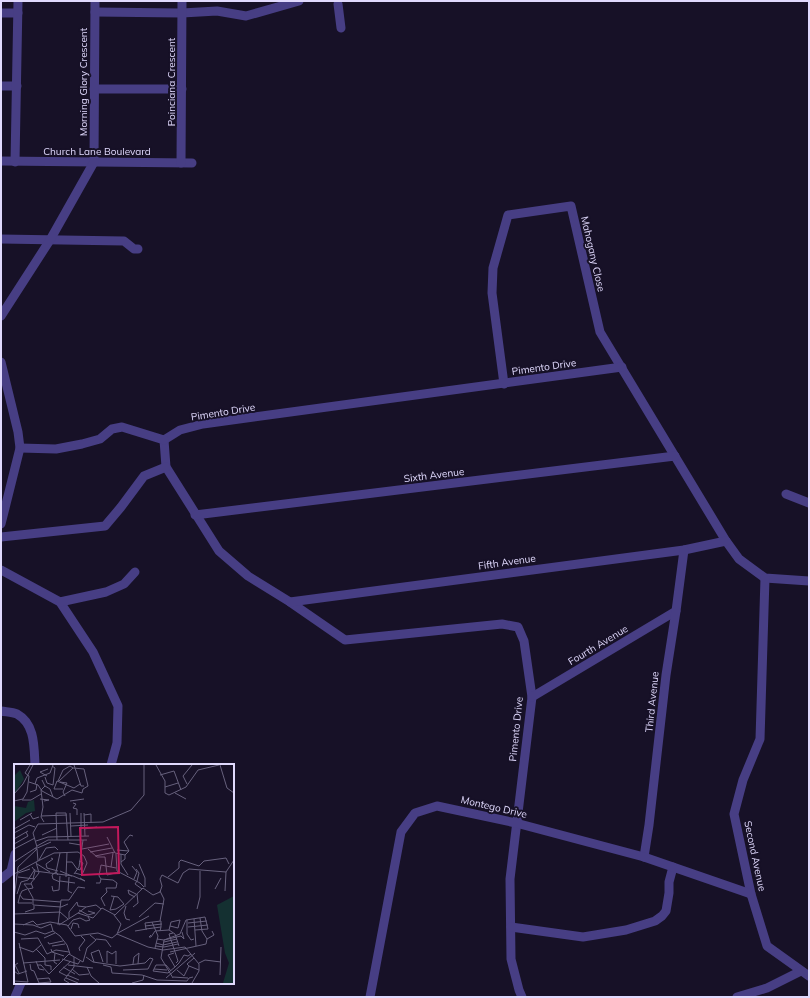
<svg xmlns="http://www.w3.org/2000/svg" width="810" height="998" font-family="Mulish,sans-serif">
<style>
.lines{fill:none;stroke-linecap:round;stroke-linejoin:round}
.street{stroke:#473e84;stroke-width:9}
.labels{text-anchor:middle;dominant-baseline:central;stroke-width:4;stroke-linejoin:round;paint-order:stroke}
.street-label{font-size:10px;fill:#e0d9fd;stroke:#171127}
.inset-road{fill:none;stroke:#67617d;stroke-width:1}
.view{fill:#c2185b;fill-opacity:0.15;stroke:#c2185b;stroke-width:2}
.inset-edge{fill:none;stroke:#e0d9fd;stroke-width:2}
</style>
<rect width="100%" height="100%" fill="#171127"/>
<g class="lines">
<g class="street">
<polyline points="338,4 341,28"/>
<polyline points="95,12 182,13 217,11 246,16 299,1"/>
<polyline points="1,13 18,13"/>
<polyline points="1,86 17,86"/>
<polyline points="94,89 182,89"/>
<polyline points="1,161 192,163"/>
<polyline points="15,162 18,1"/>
<polyline points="181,163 182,1"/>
<polyline points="1,239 124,241 134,249 138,249"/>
<polyline points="1,316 50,240 94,162 95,1"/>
<polyline points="1,362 18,432 20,448 1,524"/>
<polyline points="504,384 492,293 493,268 508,215 571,206 600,332 726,541 739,559 765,578 809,581"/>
<polyline points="164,440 166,467 219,551 248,576 290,602 345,640 502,624 518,627 524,641 532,697 510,879 511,959 519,990 522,997"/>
<polyline points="164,440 180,430 203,424 622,367"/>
<polyline points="20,448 56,449 82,444 100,439 112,429 122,427 164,440"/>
<polyline points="786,494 809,503"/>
<polyline points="195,515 675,456"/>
<polyline points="1,537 105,526 121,507 144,476 166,467"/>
<polyline points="1,570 60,602 93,652 118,706 117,743 111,765"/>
<polyline points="765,578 760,739 743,780 734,814 751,894 767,946 809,976"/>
<polyline points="60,602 106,592 124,584 135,572"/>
<polyline points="290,602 684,550 726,541"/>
<polyline points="532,697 676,611"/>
<path d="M1 711C6 712 12 712 17 714 35 724 34 746 35 765"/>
<polyline points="644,857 649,825 666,675 676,611 684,550"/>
<polyline points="1,879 11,871 15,854"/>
<polyline points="511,927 583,937 626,930 655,921 662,916 666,911 669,893 669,882 673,867"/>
<polyline points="15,997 21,983"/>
<polyline points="370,997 401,832 415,813 437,806 516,823 644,857 751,894"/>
<polyline points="737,997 767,988 801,971"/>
</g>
</g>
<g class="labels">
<g class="street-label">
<text transform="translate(83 82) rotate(-90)">Morning Glory Crescent</text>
<text transform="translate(171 82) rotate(-90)">Poinciana Crescent</text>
<text x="97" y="151">Church Lane Boulevard</text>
<text transform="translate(593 254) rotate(77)">Mahogany Close</text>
<text transform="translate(544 367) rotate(-8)">Pimento Drive</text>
<text transform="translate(223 412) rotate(-9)">Pimento Drive</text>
<text transform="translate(434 475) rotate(-7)">Sixth Avenue</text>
<text transform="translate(507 562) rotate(-8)">Fifth Avenue</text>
<text transform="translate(598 645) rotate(-31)">Fourth Avenue</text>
<text transform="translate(652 702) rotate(-84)">Third Avenue</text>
<text transform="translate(516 729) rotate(-84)">Pimento Drive</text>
<text transform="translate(494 807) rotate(13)">Montego Drive</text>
<text transform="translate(755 856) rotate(78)">Second Avenue</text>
</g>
</g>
<g transform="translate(14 764)">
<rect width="220" height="220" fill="#171127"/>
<path d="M6 6 10 15 0 31V12ZM20 36 21 47 12 49 0 58V42L12 44 14 38ZM220 132V219H209L215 199 211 189 203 141Z" fill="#143031"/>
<path class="inset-road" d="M60 1 67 22H70M142 1 151 17V29L155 31 172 23 184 6 205 1M206 1 213 24 220 29M38 2 41 4 39 21M146 11 160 7 167 26M33 12 26 8 34 5M31 13 33 19 39 21M44 17 49 6 56 2 59 4M15 18 24 21 28 27 43 35 58 26 68 29 69 25 74 22 70 5 59 4 45 17M46 18 53 19 49 28 51 32M21 20 23 14 36 9 39 1M173 20 169 12 178 1M31 22 36 25 39 33M151 23 164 19M49 25H40L43 17 60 24 66 20M27 26 29 43 27 53 30 58M27 26 31 22 28 16M16 28 22 26 23 20M161 29 172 35M0 30 9 20 19 1M26 35 35 36 30 37M8 36H17L27 30M0 37 9 35 13 28 15 12 11 9 16 1M56 37 70 35M59 39 62 40 59 44 63 45V51M56 49 57 72M67 49V72M70 49 71 72M16 50 19 55 25 53M70 51 77 50V59M27 52 53 51M6 56 18 49M57 62 74 61M0 65 16 56M70 65 83 63M0 69 15 61 21 63M28 71 43 64M93 73 101 89 111 91V95L107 98M0 75 14 67M43 76 42 49H52L54 76M22 77 34 73 75 72M55 79 67 81M0 80 14 72 12 68M23 82 34 76H73M0 85 21 74M21 85 37 78M23 85 24 97M68 85 95 80M74 85 83 93H91L93 111 105 108M103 86 115 87M76 88 98 84M102 90 103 107 126 119 130 123M107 90V100L114 111M111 91 115 87 110 78 116 71 119 72M81 92 101 88M37 94 39 95 32 100 33 104 44 107M25 96 32 84 41 83 44 86M0 98 23 83 19 69 24 60 89 58 117 46 130 31V1M22 98 40 89 64 88 70 92 73 99 68 111 61 109M52 98H58L63 105 66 106 69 99 65 97M23 100 36 108M125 100 131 114V123M118 102 123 108 120 115M185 102 190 97 212 94 215 100M18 103 21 107 19 115M97 103 99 89M122 105 125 109 123 117M21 107 59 112 71 117 66 114M46 107 58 112M42 108 38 111 39 115 46 118M4 109 16 105M0 110 22 98 25 109 17 119 19 124 14 125 19 134V141L47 143 54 140M60 110 65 103 69 76M44 111 42 108 46 89M4 113 21 115M52 113 53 88M55 113 54 127 58 129M154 113 165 104V98L167 96 185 102M87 115 99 116 103 119 102 124H92L93 128M46 117 61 119M123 117 121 120 128 125M82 119H86L87 115 85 112 87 101 102 104M38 122 39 127 45 126 46 112M13 125 8 127 6 131 9 135 47 138M14 125 10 120H17M201 125 207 114M211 127 212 108M3 130 7 118 14 116 21 105M6 131 4 139H18M97 132 104 133 110 140M100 133 96 146 102 145 110 140M121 133 115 130 114 126 122 130M0 135 4 103 23 85M91 142 87 134 93 128M112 142 110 149 112 155 116 156M119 143 124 139 123 130M183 145 186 133V107M65 146 74 151 81 149 74 147M11 148 20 145V142M64 149 72 143 82 141 87 145M0 150 46 148 54 155M125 153 141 139 150 140M55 154V148L63 138 64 142 72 143M180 155 182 182M173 156V170L177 176 180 175M146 157 150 135 146 127M138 158 144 172 141 184M174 159 193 157M0 160 19 161 27 164 37 160 39 167 46 172 53 181 56 190M9 161 19 157 23 161M23 161 36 158 53 161 61 172 84 169 98 174 103 170 107 160 100 151M44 161 47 136H55L64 123 71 124M45 161 64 149 79 154 88 144 101 151 129 124 139 131 146 128 148 122 146 115 148 111 164 119 169 109 175 105 212 108 220 96M54 162 59 156 66 154 72 157 76 156 74 153M131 162 148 160M174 163 194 161M57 165 59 159 64 160 65 164M155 166 157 158 166 156 164 164 156 162M181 166 194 165M121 167 133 165M146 167 147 163V157L131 159 132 165 147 163M0 168 11 171 22 167 31 170 39 167M104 169 135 152M159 169 155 170 164 197 162 199M103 170 134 183 149 186 171 183 185 200V207L178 219M137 171 135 173H137L141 167 155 166 161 170 165 182M30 174 41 169M7 175 24 174 33 190 42 186 55 188M82 175 92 176 97 183M143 175 150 176 167 172 170 175 168 168M193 175 200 171 198 167M150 176 166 170 172 156 191 153 194 165M150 176 147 194 159 214M34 178 35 180 49 177M150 178 163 175M142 179 149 181 163 178M38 182 51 180M142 182 150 183 164 180M5 183 19 188 27 181M22 185 31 194V201L37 202V206M37 185 38 188 50 192M66 187 65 184 71 176 67 172M156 188 192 180 193 175 188 167 186 154M41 189 40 198 43 200M160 189 154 191 161 203M72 193 79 198 106 202 131 199 136 194 139 195 134 205 109 206M48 195 64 200 66 197M22 197 25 205 30 206M80 198 77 189 85 186 89 198M4 199 1 201 5 209M9 199 46 196M93 199V187L98 190 102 187V200M185 199 191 196 207 198M16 200 17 206 20 207 25 219M119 200 120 193 125 189 124 200M23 201H27L35 210 55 190 69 198 73 184 82 176 76 171M54 201 79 204M89 201 97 203 98 209 128 211 143 216 173 217 175 214 179 213M175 202 173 200 180 194M49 203 61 210M73 203 77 212 85 219M58 205 65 211 75 210M140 205 153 206M163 206 170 212 175 202 185 206M0 207 4 210 13 207M157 207 152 201H142L139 207 154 209 155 208 161 203 165 199 170 191 174 192 177 190M53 211 65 216M206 211 207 183M53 212 45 208 57 197M159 213 174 214M52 214 64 219M152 214 181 189M23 215 35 214 37 218M0 217 14 218 5 179M25 219 37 218M55 219 50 216 60 203V193M118 219 129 216 130 211"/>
<path class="view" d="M104 63 105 109 68 111 66 64Z"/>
<rect width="220" height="220" class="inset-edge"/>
</g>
<rect width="810" height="998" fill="none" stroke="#e0d9fd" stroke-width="4"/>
</svg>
